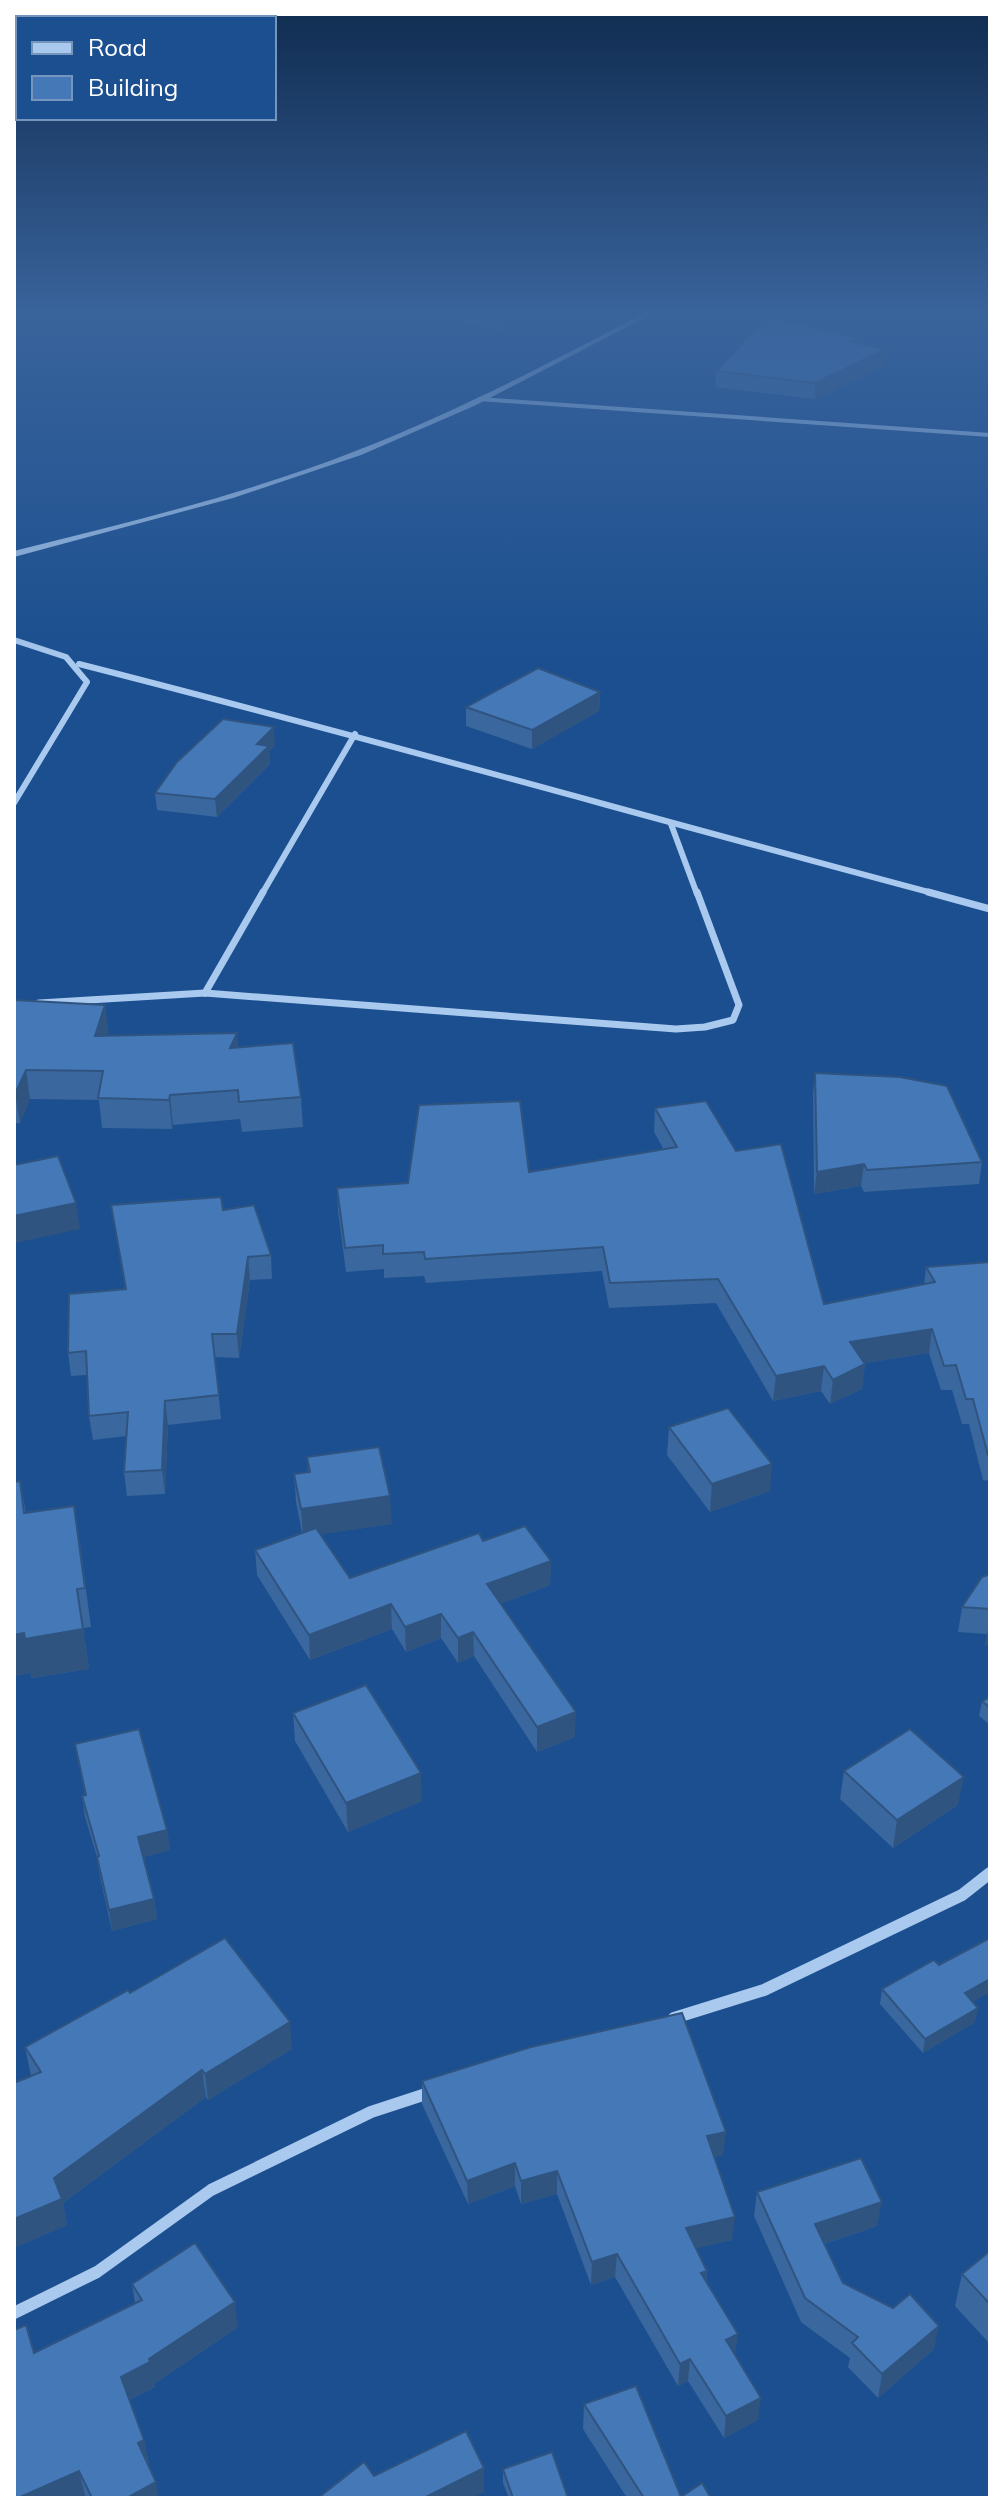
<svg xmlns="http://www.w3.org/2000/svg" width="1004" height="2512" font-family="Mulish,sans-serif">
<style>
.lines{fill:none;stroke-linecap:round;stroke-linejoin:round}
.minor-far3{stroke:#a9c9ee;stroke-width:4}
.minor-far2{stroke:#a9c9ee;stroke-width:6}
.minor-far1{stroke:#a9c9ee;stroke-width:7}
.minor{stroke:#a9c9ee;stroke-width:12}
.tertiary{fill:#a9c9ee;fill-rule:evenodd}
.wall{fill:#3a679d}
.shaded-wall{fill:#305480}
.building{fill:#4478b7;stroke:#305480;stroke-width:2}
</style>
<rect width="100%" height="100%" fill="#1b4f8f"/>
<g class="lines">
<polyline class="minor-far3" points="479,399 990,435"/>
<g class="minor-far2">
<polyline points="14,640 66,657 87,682 14,803"/>
<path d="M79 664C366 737 650 818 936 894"/>
<polyline points="671,824 697,894"/>
<polyline points="262,894 355,734"/>
</g>
<g class="minor-far1">
<polyline points="928,892 990,909"/>
<polyline points="205,993 263,892"/>
<polyline points="39,1003 205,993 676,1029 705,1027 733,1020 739,1005 697,892"/>
</g>
<g class="minor">
<polyline points="674,2018 764,1990 962,1895 990,1873"/>
<polyline points="14,2313 97,2272 211,2190 371,2112 432,2092"/>
</g>
<path class="tertiary" d="M649 311H658L474 406 361 455 233 498 14 557V551C130 522 247 494 358 450 458 411 553 361 649 311Z"/>
</g>
<g class="wall">
<polygon points="446,311 546,311 503,331 453,320"/>
<polygon points="857,337 857,343 885,366 814,399 715,387 716,371"/>
<polygon points="600,692 599,711 532,749 466,726 466,707"/>
<polygon points="275,745 269,751 270,764 217,817 157,810 155,793"/>
<polygon points="14,1000 105,1005 108,1036 238,1047 301,1097 303,1127 242,1132 240,1119 173,1125 172,1129 102,1128 99,1100 30,1099 20,1123 14,1123"/>
<polygon points="815,1073 982,1162 979,1184 864,1192 861,1186 814,1194 813,1094"/>
<polygon points="655,1108 824,1304 924,1285 926,1267 990,1262 990,1481 983,1480 969,1424 962,1424 952,1390 941,1390 929,1353 865,1363 862,1389 830,1404 821,1391 773,1401 716,1303 609,1308 602,1271 426,1283 424,1276 384,1278 384,1269 346,1272 338,1211 337,1188 529,1172 664,1150 654,1132"/>
<polygon points="111,1205 223,1210 271,1255 272,1279 250,1280 239,1358 215,1357 221,1419 168,1425 165,1494 127,1496 124,1472 127,1436 93,1440 89,1416 87,1375 71,1376 68,1353 125,1289"/>
<polygon points="669,1427 770,1491 710,1512 667,1455"/>
<polygon points="307,1457 392,1524 320,1534 350,1578 483,1541 551,1561 550,1585 500,1604 575,1737 537,1752 474,1656 458,1663 441,1638 406,1652 392,1629 310,1660 257,1575 255,1550 302,1533 296,1502 294,1474 308,1472"/>
<polygon points="20,1481 26,1513 80,1545 91,1627 83,1628 89,1669 32,1678 31,1673 14,1676 14,1482"/>
<polygon points="990,1574 990,1644 985,1646 987,1634 958,1632 962,1607"/>
<polygon points="990,1697 990,1725 979,1716 982,1701"/>
<polygon points="293,1713 422,1801 348,1832 295,1741"/>
<polygon points="75,1744 167,1830 170,1850 143,1857 154,1899 157,1919 112,1931 100,1877 97,1857 85,1817 82,1796 85,1796"/>
<polygon points="844,1771 958,1805 893,1848 840,1799"/>
<polygon points="939,1965 990,1992 972,2002 975,2022 923,2053 880,2004 882,1989"/>
<polygon points="130,1993 292,2049 208,2100 206,2097 63,2203 67,2225 14,2248 14,2083 31,2076 25,2047"/>
<polygon points="422,2081 723,2155 714,2157 732,2240 696,2248 707,2271 706,2281 735,2356 758,2420 724,2438 688,2381 678,2386 615,2277 591,2285 557,2194 521,2204 515,2186 468,2204 422,2104"/>
<polygon points="757,2192 877,2226 824,2244 843,2283 934,2349 878,2398 848,2367 850,2358 801,2322 754,2216"/>
<polygon points="990,2251 990,2344 955,2306 962,2274"/>
<polygon points="132,2284 238,2327 154,2384 155,2387 129,2400 144,2440 149,2465 159,2498 86,2498 85,2495 77,2498 14,2498 34,2353 135,2303"/>
<polygon points="584,2404 681,2497 711,2498 627,2498 583,2429"/>
<polygon points="503,2469 568,2498 509,2498 503,2483"/>
</g>
<g class="shaded-wall">
<polygon points="517,311 546,311 503,331 503,318"/>
<polygon points="886,349 885,366 814,399 815,383"/>
<polygon points="600,692 599,711 532,749 532,730"/>
<polygon points="274,727 275,745 269,751 270,764 217,817 215,799 257,744"/>
<polygon points="105,1005 109,1034 99,1065 95,1036"/>
<polygon points="237,1033 240,1062 230,1048"/>
<polygon points="26,1070 30,1099 20,1123 15,1094"/>
<polygon points="170,1095 173,1125 172,1129 169,1100"/>
<polygon points="864,1164 861,1186 814,1194 817,1172"/>
<polygon points="76,1203 80,1229 15,1243 14,1216"/>
<polygon points="248,1257 250,1280 239,1358 237,1334"/>
<polygon points="932,1329 929,1353 847,1366 850,1342"/>
<polygon points="865,1364 862,1389 830,1404 833,1380"/>
<polygon points="824,1366 821,1391 773,1401 776,1376"/>
<polygon points="165,1401 168,1425 165,1494 162,1470"/>
<polygon points="772,1464 770,1491 710,1512 712,1484"/>
<polygon points="390,1496 392,1524 303,1537 301,1509"/>
<polygon points="551,1561 550,1585 487,1609 487,1584"/>
<polygon points="77,1589 89,1669 32,1678 31,1673 14,1676 14,1635"/>
<polygon points="391,1604 392,1629 310,1660 309,1635"/>
<polygon points="441,1614 441,1638 406,1652 405,1627"/>
<polygon points="990,1621 990,1644 985,1646"/>
<polygon points="473,1632 474,1656 458,1663 458,1638"/>
<polygon points="576,1712 575,1737 537,1752 537,1727"/>
<polygon points="421,1773 422,1801 348,1832 346,1803"/>
<polygon points="964,1777 958,1805 893,1848 897,1820"/>
<polygon points="167,1830 170,1850 141,1858 138,1837"/>
<polygon points="154,1899 157,1919 112,1931 109,1910"/>
<polygon points="990,1979 990,1992 962,2008 965,1993"/>
<polygon points="978,2008 975,2022 923,2053 925,2039"/>
<polygon points="290,2022 292,2049 208,2100 205,2074"/>
<polygon points="202,2070 206,2097 63,2203 67,2225 14,2248 14,2219 54,2178"/>
<polygon points="726,2132 723,2155 705,2159 707,2136"/>
<polygon points="515,2163 515,2186 468,2204 467,2181"/>
<polygon points="557,2171 557,2194 521,2204 521,2181"/>
<polygon points="882,2202 877,2226 811,2248 815,2224"/>
<polygon points="735,2217 732,2240 684,2251 686,2228"/>
<polygon points="617,2254 615,2277 591,2285 592,2262"/>
<polygon points="707,2271 704,2293 701,2273"/>
<polygon points="235,2302 238,2327 154,2384 155,2387 126,2401 121,2377"/>
<polygon points="939,2326 934,2349 878,2398 882,2374"/>
<polygon points="738,2334 735,2356 726,2340"/>
<polygon points="690,2359 688,2381 678,2386 680,2364"/>
<polygon points="761,2398 758,2420 724,2438 726,2416"/>
<polygon points="144,2440 149,2465 138,2443"/>
<polygon points="484,2468 484,2492 473,2498 424,2498"/>
<polygon points="79,2471 85,2495 77,2498 18,2498"/>
<polygon points="156,2482 159,2498 127,2498"/>
</g>
<g class="building">
<polygon points="475,311 517,311 503,318"/>
<polygon points="767,317 857,337 849,341 886,349 815,383 716,371"/>
<polygon points="538,668 600,692 532,730 466,707"/>
<polygon points="223,719 274,727 257,744 269,746 215,799 155,793 177,762"/>
<polygon points="14,1000 105,1005 95,1036 237,1033 230,1048 293,1043 301,1097 239,1102 238,1090 170,1095 169,1100 98,1098 103,1071 26,1070 15,1094 14,1094"/>
<polygon points="815,1073 900,1077 947,1086 982,1162 867,1170 864,1164 817,1172"/>
<polygon points="520,1101 529,1172 677,1147 655,1108 706,1101 736,1151 781,1144 824,1304 935,1282 926,1267 990,1262 990,1455 988,1455 973,1399 966,1399 956,1365 944,1366 932,1329 850,1342 865,1364 833,1380 824,1366 776,1376 718,1279 610,1283 603,1247 425,1259 424,1252 383,1254 383,1245 345,1248 337,1188 408,1183 419,1105"/>
<polygon points="58,1156 76,1203 14,1216 14,1165"/>
<polygon points="221,1197 223,1210 254,1205 271,1255 248,1257 237,1334 212,1334 219,1395 165,1401 162,1470 124,1472 128,1412 89,1416 86,1351 68,1353 69,1294 126,1289 111,1205"/>
<polygon points="728,1408 772,1464 712,1484 669,1427"/>
<polygon points="379,1447 390,1496 301,1509 294,1474 310,1472 307,1457"/>
<polygon points="20,1481 24,1513 74,1506 85,1588 77,1589 83,1629 25,1639 24,1633 14,1635 14,1482"/>
<polygon points="525,1526 551,1561 487,1584 576,1712 537,1727 473,1632 458,1638 441,1614 405,1627 391,1604 309,1635 255,1550 316,1528 350,1578 479,1533 483,1541"/>
<polygon points="990,1574 990,1609 962,1607 982,1577"/>
<polygon points="366,1685 421,1773 346,1803 293,1713"/>
<polygon points="990,1697 990,1708 982,1701"/>
<polygon points="139,1729 167,1830 138,1837 154,1899 109,1910 97,1857 99,1856 82,1796 86,1795 75,1744"/>
<polygon points="910,1729 964,1777 897,1820 844,1771"/>
<polygon points="225,1938 290,2022 205,2074 202,2070 54,2178 62,2199 14,2219 14,2083 41,2072 25,2047 128,1990 130,1993"/>
<polygon points="990,1938 990,1979 965,1993 978,2008 925,2039 882,1989 934,1960 939,1965"/>
<polygon points="682,2013 726,2132 707,2136 735,2217 686,2228 707,2271 701,2273 738,2334 726,2340 761,2398 726,2416 690,2359 680,2364 617,2254 592,2262 557,2171 521,2181 515,2163 467,2181 422,2081 531,2047"/>
<polygon points="861,2158 882,2202 815,2224 843,2283 893,2308 910,2294 939,2326 882,2374 852,2343 858,2337 805,2298 757,2192"/>
<polygon points="195,2243 235,2302 149,2359 150,2362 121,2377 144,2440 138,2443 156,2482 127,2498 92,2498 79,2471 18,2498 14,2498 14,2330 26,2325 34,2353 142,2300 132,2284"/>
<polygon points="990,2251 990,2304 962,2274"/>
<polygon points="636,2386 681,2497 702,2483 711,2498 644,2498 584,2404"/>
<polygon points="466,2431 484,2468 424,2498 318,2498 364,2462 374,2476"/>
<polygon points="552,2452 568,2498 513,2498 503,2469"/>
</g>
<linearGradient id="sky" x2="0" y2="1"><stop stop-color="#0f2b4f"/><stop offset="0.47" stop-color="#39639b"/><stop offset="1" stop-color="#39639b" stop-opacity="0"/></linearGradient>
<rect width="1004" height="663" fill="url(#sky)"/>
<rect width="1004" height="2512" fill="none" stroke="#ffffff" stroke-width="32"/>
<rect x="16" y="16" width="260" height="104" fill="#1b4f8f" stroke="#7695bc" stroke-width="2"/>
<rect x="32" y="42" width="40" height="12" fill="#a9c9ee" stroke="#7695bc" stroke-width="2"/>
<text x="88" y="56" font-size="24" fill="#ffffff">Road</text>
<rect x="32" y="76" width="40" height="24" fill="#4478b7" stroke="#7695bc" stroke-width="2"/>
<text x="88" y="96" font-size="24" fill="#ffffff">Building</text>
</svg>
